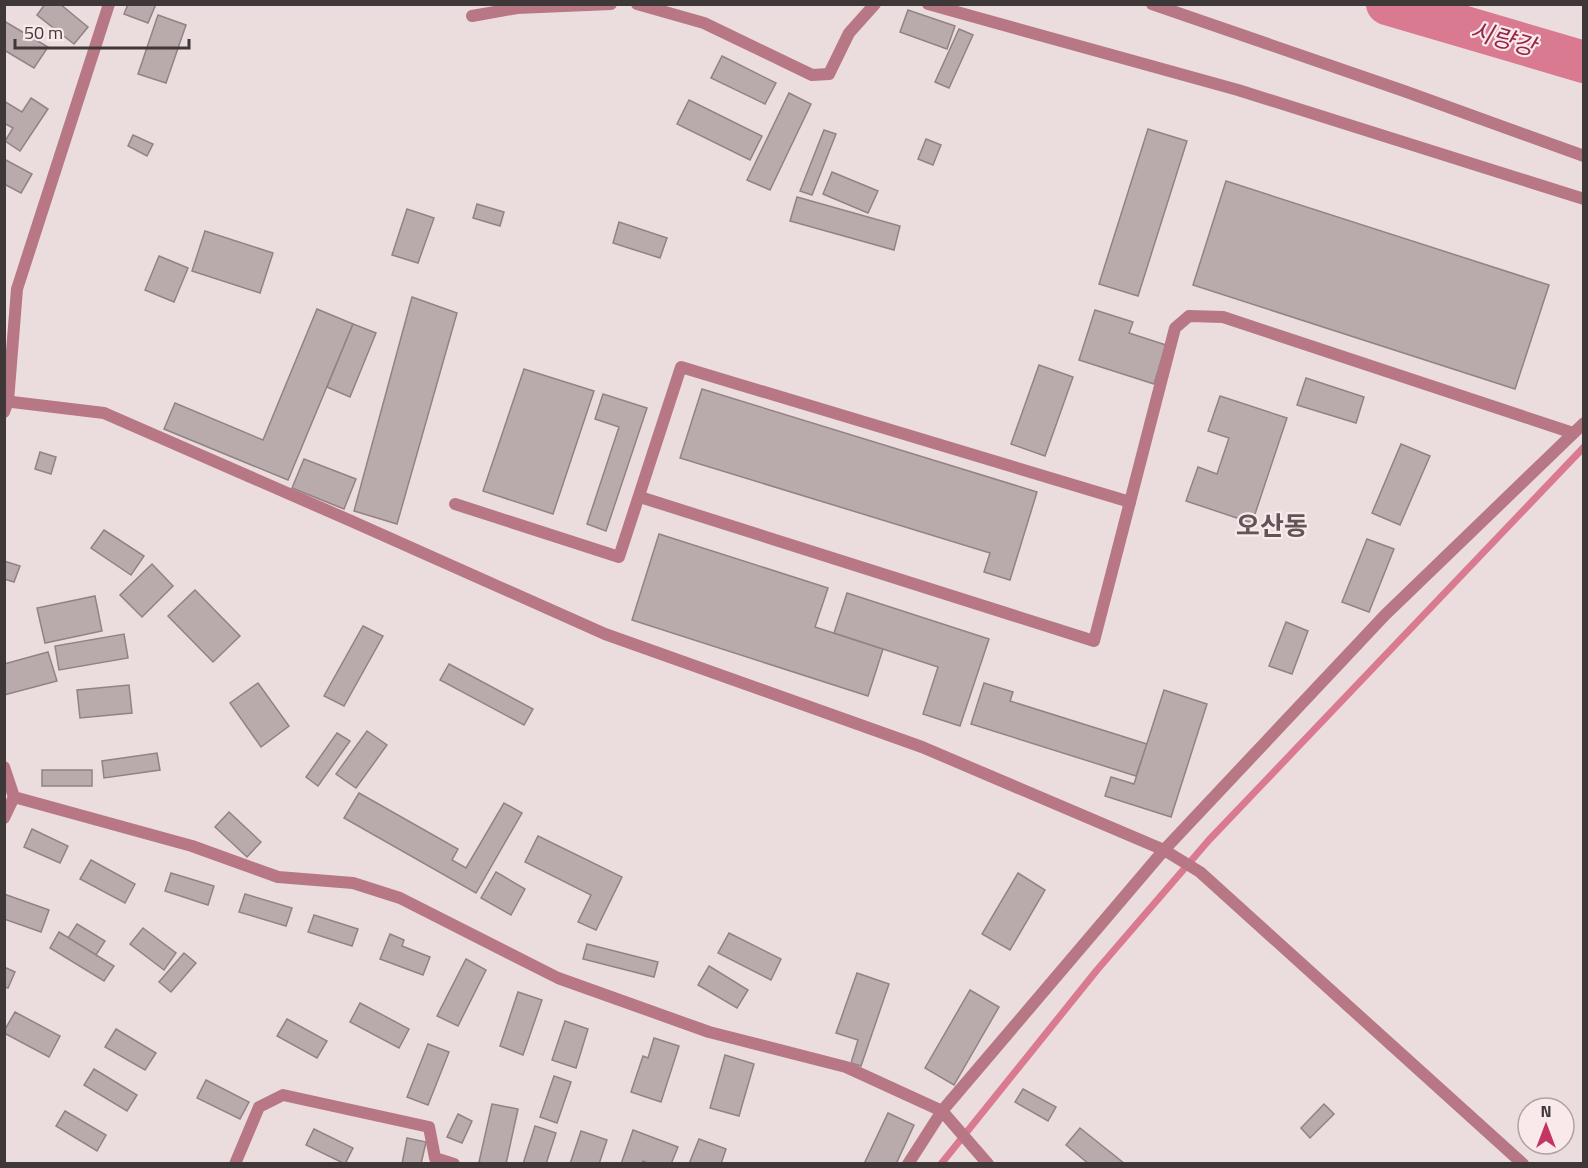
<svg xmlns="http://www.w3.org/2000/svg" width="1588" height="1168" font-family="'Titillium Web','Noto Sans KR',sans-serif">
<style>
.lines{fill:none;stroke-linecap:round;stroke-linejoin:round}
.stream{stroke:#d97a90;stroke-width:7}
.river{stroke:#d97a90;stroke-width:42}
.building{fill:#b9aaac;stroke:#918385;stroke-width:1.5}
.minor{stroke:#b77785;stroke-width:12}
.tertiary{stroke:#b77785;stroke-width:12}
.labels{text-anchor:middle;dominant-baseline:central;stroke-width:4.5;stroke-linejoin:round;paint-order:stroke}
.water-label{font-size:24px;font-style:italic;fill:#95254a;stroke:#f9e9eb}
.quarter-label{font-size:26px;font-weight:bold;fill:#615456;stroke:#f9e9eb}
</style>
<rect width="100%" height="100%" fill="#ebdcde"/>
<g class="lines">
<polyline class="stream" points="941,1164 1097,970 1209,840 1584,447"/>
<polyline class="river" points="1387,4 1584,62"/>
</g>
<g class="building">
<polygon points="45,4 60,4 88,27 74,44 37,15"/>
<polygon points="128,4 156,4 148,23 124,14"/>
<polygon points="908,10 955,26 947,49 900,32"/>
<polygon points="158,15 186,25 166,83 138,74"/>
<polygon points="4,21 48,47 34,68 4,50"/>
<polygon points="959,29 973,35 949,88 935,82"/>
<polygon points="722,56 776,83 765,104 711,78"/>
<polygon points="789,93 811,104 770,190 747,180"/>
<polygon points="31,98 48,109 20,151 5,141 13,128 4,123 4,101 22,112"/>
<polygon points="689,100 762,136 750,160 677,124"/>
<polygon points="1148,129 1187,141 1138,296 1099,284"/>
<polygon points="824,130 836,134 812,195 800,191"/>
<polygon points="133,135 153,144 147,156 128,146"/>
<polygon points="926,139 941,145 933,165 918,159"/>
<polygon points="4,159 32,174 21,193 4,184"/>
<polygon points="832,172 878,191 868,213 823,194"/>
<polygon points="1226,181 1549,285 1515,389 1193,285"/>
<polygon points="797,197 900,226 894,250 790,221"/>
<polygon points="477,204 504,212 500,226 473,218"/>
<polygon points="407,209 434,218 418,263 392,255"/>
<polygon points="619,222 667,238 660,258 613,243"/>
<polygon points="205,231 273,253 260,293 192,271"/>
<polygon points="159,256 188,268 174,302 145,290"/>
<polygon points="412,297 457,313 397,524 354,511"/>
<polygon points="317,309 353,324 288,480 164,429 175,403 263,440"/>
<polygon points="1095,310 1133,322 1129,333 1166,345 1154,384 1079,360"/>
<polygon points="353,324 376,333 350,397 327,387"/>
<polygon points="1039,365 1073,377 1045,456 1011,444"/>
<polygon points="524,369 594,391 553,514 483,491"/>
<polygon points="1306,378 1364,397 1356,423 1297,405"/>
<polygon points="702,389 1037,492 1010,580 984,572 990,553 680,458"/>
<polygon points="603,394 647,408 606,531 587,524 619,427 595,419"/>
<polygon points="1220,396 1287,418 1252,523 1186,501 1198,467 1217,474 1229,438 1208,431"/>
<polygon points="1401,444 1430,456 1400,525 1372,513"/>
<polygon points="40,452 56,457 51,474 35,469"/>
<polygon points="304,459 356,479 344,509 292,488"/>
<polygon points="104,530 144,556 131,575 91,548"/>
<polygon points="659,534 828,588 815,627 883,649 868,696 632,620"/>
<polygon points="1367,539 1394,549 1369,612 1342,602"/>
<polygon points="4,561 20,566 14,582 4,579"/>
<polygon points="152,564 173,586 142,617 120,595"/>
<polygon points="195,590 240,636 213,662 168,616"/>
<polygon points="847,593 989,639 960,726 923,714 938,667 834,633"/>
<polygon points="95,596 102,631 45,643 37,608"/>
<polygon points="1286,622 1308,631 1292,674 1269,666"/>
<polygon points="363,626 383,636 344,706 324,696"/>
<polygon points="124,634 128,658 59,670 55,646"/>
<polygon points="48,652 57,681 4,695 4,664"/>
<polygon points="449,664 533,709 524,725 440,680"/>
<polygon points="258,683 289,726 261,747 230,703"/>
<polygon points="984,683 1013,692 1010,701 1147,744 1136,776 971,724"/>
<polygon points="129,685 132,713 80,718 77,690"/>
<polygon points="1164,690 1207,704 1171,817 1105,796 1111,777 1134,784"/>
<polygon points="367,731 387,745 356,788 336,774"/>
<polygon points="337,733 350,741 318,786 306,777"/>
<polygon points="157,753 160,770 104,778 102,761"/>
<rect x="42" y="770" width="50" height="16"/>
<polygon points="359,793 458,849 452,860 466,868 504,803 522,813 476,893 344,818"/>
<polygon points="229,812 261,842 247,857 215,827"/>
<polygon points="32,829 68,846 60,863 24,847"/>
<polygon points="538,836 622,877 596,930 578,922 591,895 525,862"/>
<polygon points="91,860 135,884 125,903 80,879"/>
<polygon points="496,872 525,889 511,915 481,898"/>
<polygon points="171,873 214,886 208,905 165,891"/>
<polygon points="1018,873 1045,890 1010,950 982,934"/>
<polygon points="4,894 49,910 41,932 4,919"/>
<polygon points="245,894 292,908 286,926 239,912"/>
<polygon points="314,915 358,929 352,946 308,932"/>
<polygon points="77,924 105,941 96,955 68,938"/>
<polygon points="143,928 176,953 164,970 130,944"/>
<polygon points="59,932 114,966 104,981 50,948"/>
<polygon points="729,933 781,959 771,980 718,953"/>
<polygon points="390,934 404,940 402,946 430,957 423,975 380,959"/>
<polygon points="587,944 658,962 654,977 583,959"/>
<polygon points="184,953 196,963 171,992 159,982"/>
<polygon points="466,959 486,970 458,1026 437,1016"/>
<polygon points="709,966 748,990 737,1008 698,985"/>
<polygon points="4,967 15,972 8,988 4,987"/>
<polygon points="857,973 889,984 861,1066 851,1063 858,1040 836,1033"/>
<polygon points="970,990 999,1007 954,1085 925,1068"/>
<polygon points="518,992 542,1000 523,1055 500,1046"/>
<polygon points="360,1003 409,1029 399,1048 350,1022"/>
<polygon points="15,1012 60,1036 49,1057 4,1033 4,1031"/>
<polygon points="287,1019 327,1041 317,1058 277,1036"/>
<polygon points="565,1021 588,1029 576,1068 552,1060"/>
<polygon points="116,1029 156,1053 145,1070 105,1047"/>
<polygon points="654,1038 679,1046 661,1102 631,1092 643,1056 648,1058"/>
<polygon points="428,1044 449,1052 428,1105 407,1097"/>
<polygon points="725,1055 754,1064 739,1116 710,1108"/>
<polygon points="94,1069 137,1095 127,1111 84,1085"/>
<polygon points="554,1076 571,1082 557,1123 540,1117"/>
<polygon points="206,1080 249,1102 240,1119 197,1098"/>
<polygon points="1023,1089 1056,1107 1048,1121 1015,1102"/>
<polygon points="492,1104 518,1109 506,1164 486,1164 479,1162"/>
<polygon points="1324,1104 1334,1114 1310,1138 1301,1128"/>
<polygon points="65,1111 106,1135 97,1151 56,1126"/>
<polygon points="888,1113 914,1125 896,1164 864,1164"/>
<polygon points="458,1114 472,1121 462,1143 447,1137"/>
<polygon points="535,1126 556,1133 546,1164 523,1164"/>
<polygon points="1080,1128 1125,1164 1089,1164 1066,1145"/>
<polygon points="314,1129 353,1148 345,1164 306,1145"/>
<polygon points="633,1130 678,1147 671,1164 650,1164 643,1161 642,1164 621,1164"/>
<polygon points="581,1131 607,1140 599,1164 570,1164"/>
<polygon points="407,1138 426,1142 421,1164 402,1164"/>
<polygon points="699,1139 726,1149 721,1164 689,1164"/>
</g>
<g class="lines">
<g class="minor">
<polyline points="637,4 704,23 812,75 829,74 849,33 875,4"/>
<polyline points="928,4 1238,90 1584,199"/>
<polyline points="1152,4 1404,91 1584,156"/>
<polyline points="472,16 517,8 611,4"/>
<polyline points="4,401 104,413 349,520 605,634 922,747 1164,850 1385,615 1584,423"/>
<polyline points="4,412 8,401 17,289 109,4"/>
<polyline points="640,497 1094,641 1175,328 1189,316 1223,317 1573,433"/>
<polyline points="455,504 619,557 681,367 1130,502"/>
<polyline points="4,767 14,797 192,846 278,877 353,883 400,898 558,978 709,1032 846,1067 942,1111 988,1164"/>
<polyline points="4,818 14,797"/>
<polyline points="235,1164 259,1107 283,1095 429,1127 435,1158 454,1164"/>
<polyline points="908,1164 942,1111"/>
</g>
<polyline class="tertiary" points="942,1111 1164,850 1200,872 1523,1164"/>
</g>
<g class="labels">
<g class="water-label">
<text transform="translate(1503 38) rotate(16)">시량강</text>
</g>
<g class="quarter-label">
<text x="1272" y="525">오산동</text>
</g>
</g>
<rect width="1588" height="1168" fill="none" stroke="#3e3839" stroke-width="12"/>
<g transform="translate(1546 1126)"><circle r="28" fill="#f9e9eb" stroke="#aea2a4" stroke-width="1.5"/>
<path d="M0-4.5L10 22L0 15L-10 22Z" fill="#c33663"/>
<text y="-9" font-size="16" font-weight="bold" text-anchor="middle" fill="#3e3839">N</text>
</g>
<path d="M15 39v9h174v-9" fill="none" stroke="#3e3839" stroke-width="3"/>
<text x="24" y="39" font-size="18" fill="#3e3839" stroke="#f9e9eb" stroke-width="4.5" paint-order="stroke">50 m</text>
</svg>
